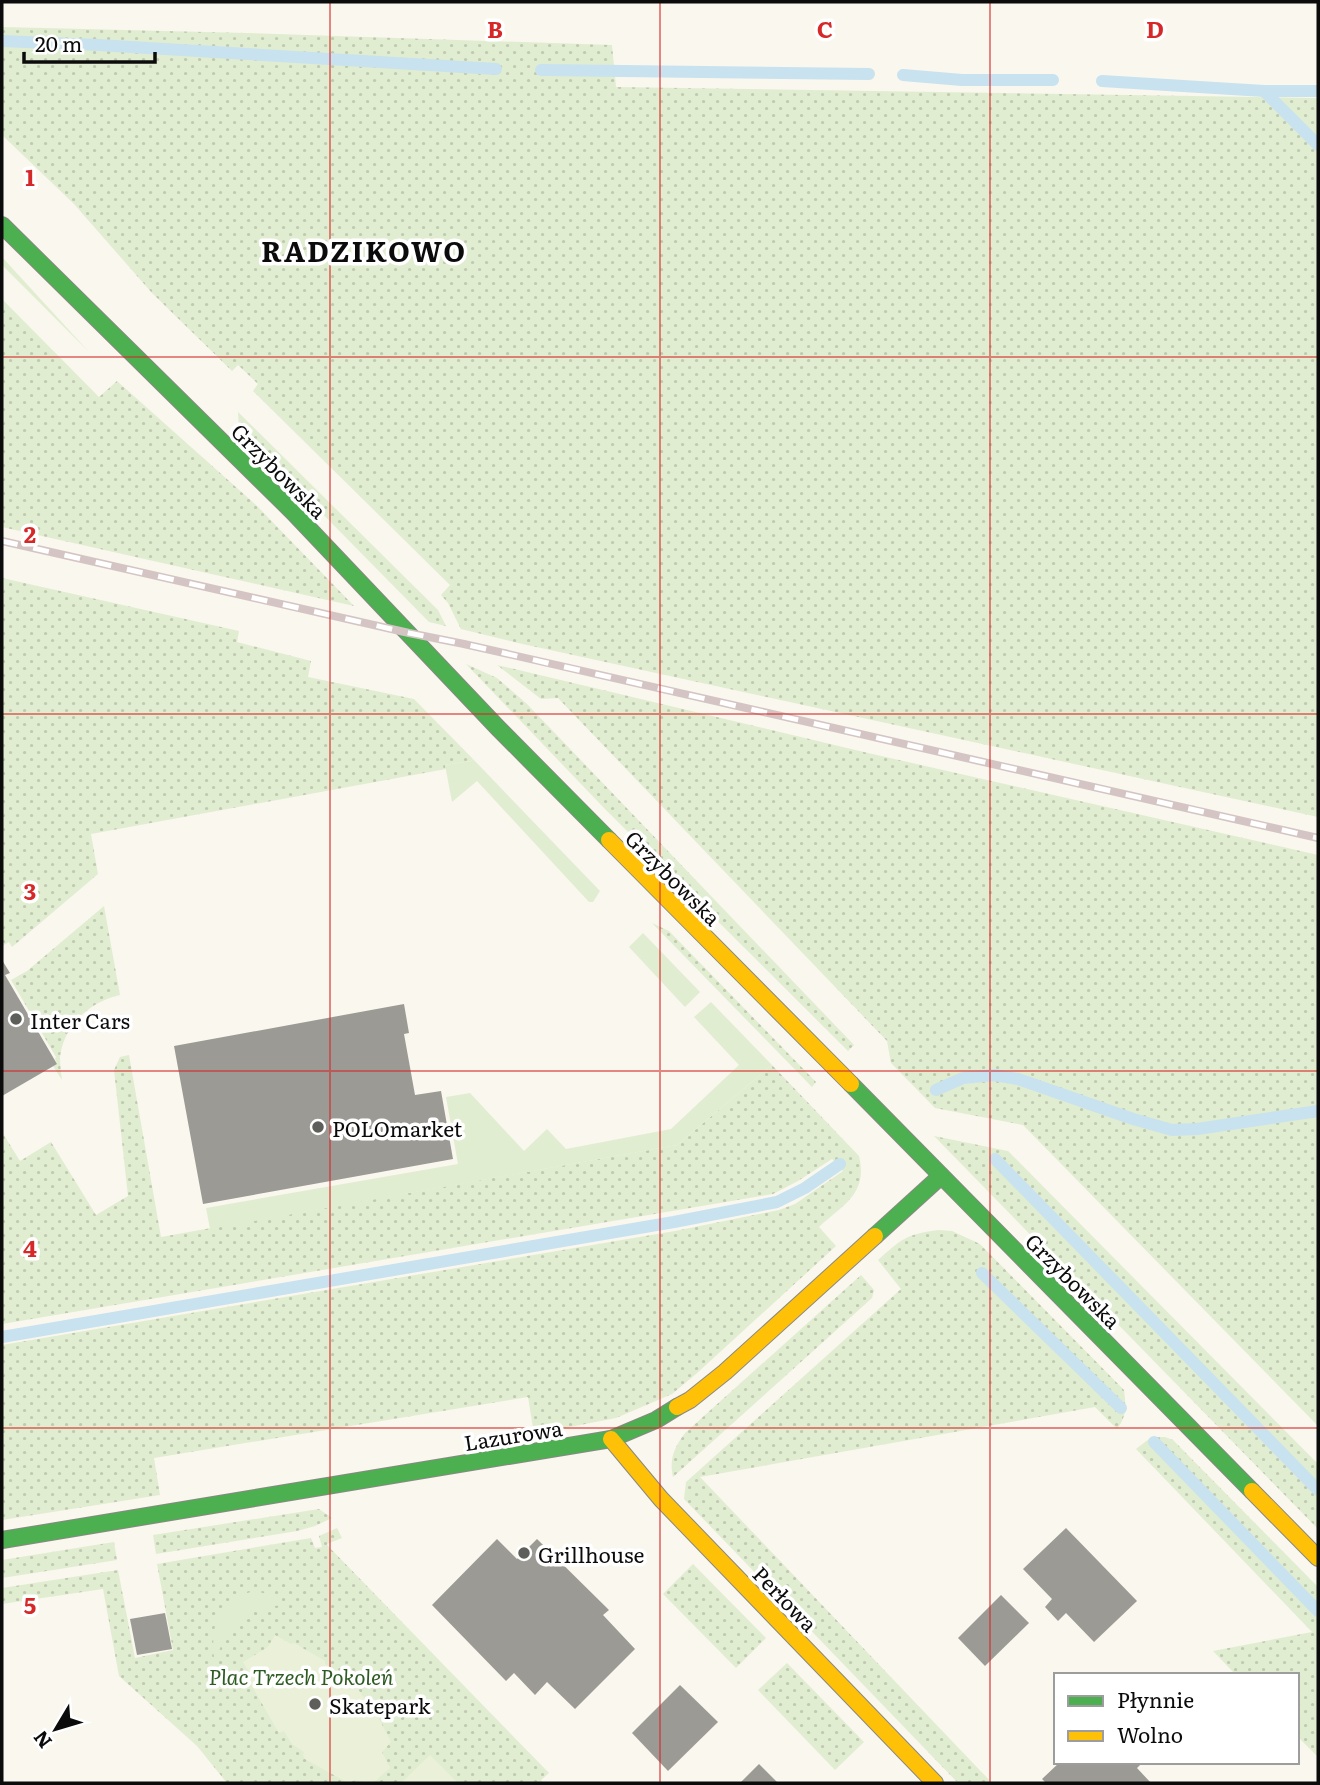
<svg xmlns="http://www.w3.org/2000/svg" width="1320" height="1785" font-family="Literata,serif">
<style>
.grass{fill:url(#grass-dots)}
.garden{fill:#e1edd0}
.pitch{fill:#ebf1d9}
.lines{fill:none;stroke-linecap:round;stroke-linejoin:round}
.stream{stroke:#c8e2ef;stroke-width:12}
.building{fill:#9c9a94}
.fast-casing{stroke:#898884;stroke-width:18}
.slow-casing{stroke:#898884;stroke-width:18}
.fast{stroke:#4caf50;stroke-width:16}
.slow{stroke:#ffc107;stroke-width:16}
.rail-casing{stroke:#d4c5c4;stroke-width:8}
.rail{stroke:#fff;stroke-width:5;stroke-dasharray:16;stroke-linecap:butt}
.grid{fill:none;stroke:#d62828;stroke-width:2;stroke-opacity:0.55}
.poi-dot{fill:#5e5e5a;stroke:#fff;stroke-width:2.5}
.labels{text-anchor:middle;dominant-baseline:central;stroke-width:7;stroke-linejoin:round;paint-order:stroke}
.street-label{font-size:21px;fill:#0b0b0b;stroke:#fff}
.poi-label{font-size:21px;fill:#0b0b0b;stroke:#fff;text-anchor:start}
.park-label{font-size:21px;font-style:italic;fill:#2d5b22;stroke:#fff}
.district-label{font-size:28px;font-weight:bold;letter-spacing:2px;fill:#0b0b0b;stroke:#fff}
.grid-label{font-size:23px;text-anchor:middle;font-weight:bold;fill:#d62828;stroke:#fff;stroke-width:7;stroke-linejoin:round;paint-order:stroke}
</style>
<defs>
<pattern id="grass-dots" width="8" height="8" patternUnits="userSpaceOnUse" patternTransform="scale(1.75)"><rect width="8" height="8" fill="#e1edd0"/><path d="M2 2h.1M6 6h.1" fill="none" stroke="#c0cab1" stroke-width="1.8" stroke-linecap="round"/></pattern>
</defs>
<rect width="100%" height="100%" fill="#f9f7ee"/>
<g class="grass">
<polygon points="2,27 246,33 612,45 616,87 1318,98 1318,817 518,643 461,629 448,603 441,595 450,585 253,391 258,384 238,365 232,371 152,293 74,204 2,135"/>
<polygon points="2,257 89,352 2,265"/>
<polygon points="2,299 99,397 117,381 257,506 354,606 2,527"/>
<polygon points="238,412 438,610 446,626 429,622 239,429"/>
<polygon points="2,578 239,631 237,642 311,661 308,677 414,699 473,759 471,761 445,765 446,769 91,834 98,874 12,947 9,942 2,946"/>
<polygon points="466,664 497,678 527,704 854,1045 848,1051 604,808"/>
<polygon points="497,665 868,753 1318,855 1318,1426 1023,1125 935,1108 891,1063 887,1041 558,698 541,699"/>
<path d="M104 906 120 995C89 1002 64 1025 60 1057 60 1065 61 1073 62 1080L53 1066 57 1064 55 1059 56 1057 11 980 27 971Z"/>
<polygon points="652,923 669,931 816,1082 812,1087"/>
<path d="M129 1055 161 1237 677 1145 772 1065 859 1156C868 1194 844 1204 819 1227L836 1246 696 1374 672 1394 616 1418 534 1434 528 1397 154 1458 160 1495 2 1520V1345L675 1231 779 1210 795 1204 843 1171 832 1159 798 1181 773 1194 2 1324V1132L20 1161 51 1142 96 1215 128 1196 114 1070 120 1057Z"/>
<polygon points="934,1136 1008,1151 1318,1464 1318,1529"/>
<path d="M939 1230 952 1231 980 1244 1124 1390C1126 1406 1127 1416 1117 1429L1095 1407 700 1477 992 1783H958L684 1499 686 1482 901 1289 878 1260C902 1239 906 1234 939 1230Z"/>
<path d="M861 1275 874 1290 872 1298 673 1477C669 1459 674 1448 685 1433Z"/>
<polygon points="1157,1437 1165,1437 1173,1440 1318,1587 1318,1757 1297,1736 1297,1675 1236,1675 1213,1651 1312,1632 1136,1449 1149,1439"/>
<polygon points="319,1509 332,1518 315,1526 297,1531 156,1554 153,1535"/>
<polygon points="337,1528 342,1538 327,1544 328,1546 549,1773 541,1780 543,1783 227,1783 197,1746 119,1676 103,1589 2,1604 2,1588 118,1570 135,1658 173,1650 157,1564 311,1538 315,1548 322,1547 319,1536"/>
<polygon points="114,1542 117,1560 2,1578 2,1560"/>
<polygon points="693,1564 766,1638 736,1668 663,1594"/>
<polygon points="787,1663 864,1742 835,1770 758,1690"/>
</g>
<g class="garden">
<polygon points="473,759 600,891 593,902 589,902 477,781 452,802 445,765 471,761"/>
<polygon points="643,933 700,992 685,1007 629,947"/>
<polygon points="711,1002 772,1065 677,1145 210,1229 206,1208 458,1164 446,1097 470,1093 524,1151 547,1129 566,1149 671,1129 739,1065 694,1017"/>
<path d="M256 1591 270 1595 288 1605C249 1605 222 1628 215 1666 210 1631 214 1598 256 1591Z"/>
</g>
<g class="pitch">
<polygon points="275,1635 291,1644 294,1643 325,1661 325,1664 349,1679 356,1686 374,1713 376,1713 391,1742 382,1752 390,1768 373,1783 367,1783 356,1780 348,1783 305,1759 303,1755 304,1752 292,1744 284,1731 279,1733 249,1681 252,1677 243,1662 268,1647"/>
<polygon points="430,1755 458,1783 401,1783"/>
</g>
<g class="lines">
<g class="stream">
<polyline points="2,41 98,45 496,69"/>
<polyline points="541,70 869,74"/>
<polyline points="903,75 962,80 1053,80"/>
<polyline points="1102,81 1264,91 1318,145"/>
<polyline points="1264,91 1318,91"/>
<polyline points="936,1090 963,1078 994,1075 1018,1079 1133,1119 1172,1130 1197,1129 1318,1111"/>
<polyline points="995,1159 1318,1490"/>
<polyline points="982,1273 1121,1408"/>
<polyline points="2,1337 674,1222 777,1202 805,1188 840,1164"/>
<polyline points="1154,1442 1318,1611"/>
</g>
</g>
<g class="building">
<polygon points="2,960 10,973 5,975 57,1064 2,1096"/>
<polygon points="404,1004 409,1033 404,1034 415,1095 441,1091 453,1159 203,1204 174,1046"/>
<polygon points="1066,1528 1137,1601 1094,1642 1066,1613 1058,1621 1045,1607 1052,1599 1023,1569"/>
<polygon points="497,1539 517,1559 537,1539 609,1610 603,1615 635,1649 575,1709 547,1682 535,1695 514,1673 506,1681 432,1605"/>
<polygon points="1001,1595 1029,1623 985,1666 958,1638"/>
<polygon points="165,1613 172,1649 137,1655 130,1619"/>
<polygon points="680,1685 718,1722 668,1771 632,1733"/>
<polygon points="1060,1762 1143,1762 1137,1768 1151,1783 1046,1783 1042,1779"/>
<polygon points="759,1764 778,1783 740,1783"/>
</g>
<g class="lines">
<defs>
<g id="fast">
<polyline points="2,225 293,512 498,728 609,840"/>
<polyline points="851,1084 1252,1491"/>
<polyline points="875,1236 941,1176"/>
<polyline points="2,1540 611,1439 656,1420 677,1407"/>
</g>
<g id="slow">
<polyline points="609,840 851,1084"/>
<polyline points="677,1407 690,1400 725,1372 875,1236"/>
<polyline points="611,1439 661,1499 935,1783"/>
<polyline points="1252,1491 1318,1558"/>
</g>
</defs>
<use href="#fast" class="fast-casing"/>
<use href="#slow" class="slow-casing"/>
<use href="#fast" class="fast"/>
<use href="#slow" class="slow"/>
<defs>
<polyline id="rail" points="2,541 409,633 464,644 1318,838"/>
</defs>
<use href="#rail" class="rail-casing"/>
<use href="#rail" class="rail"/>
</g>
<path class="grid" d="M330 2V1783M660 2V1783M990 2V1783M2 357H1318M2 714H1318M2 1071H1318M2 1428H1318"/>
<g class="poi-dot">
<circle cx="16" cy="1019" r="7"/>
<circle cx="318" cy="1127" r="7"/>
<circle cx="524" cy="1553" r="7"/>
<circle cx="315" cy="1704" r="7"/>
</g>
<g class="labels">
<g class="street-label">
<text transform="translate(280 470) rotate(45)">Grzybowska</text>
<text transform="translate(674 877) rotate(45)">Grzybowska</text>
<text transform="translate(1074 1280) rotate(45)">Grzybowska</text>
<text transform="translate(513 1434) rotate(-9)">Lazurowa</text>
<text transform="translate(786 1598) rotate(46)">Perłowa</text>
</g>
<g class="poi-label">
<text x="30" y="1019">Inter Cars</text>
<text x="332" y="1127">POLOmarket</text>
<text x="538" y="1553">Grillhouse</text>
<text x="329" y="1704">Skatepark</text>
</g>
<g class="park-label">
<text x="301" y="1675">Plac Trzech Pokoleń</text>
</g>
<g class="district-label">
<text x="364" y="250">RADZIKOWO</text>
</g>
</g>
<g class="grid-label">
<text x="495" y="38">B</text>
<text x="825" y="38">C</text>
<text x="1155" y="38">D</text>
<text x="30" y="186">1</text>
<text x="30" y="543">2</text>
<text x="30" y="900">3</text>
<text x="30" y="1257">4</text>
<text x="30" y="1614">5</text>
</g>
<rect width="1320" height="1785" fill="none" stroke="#0b0b0b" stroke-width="7"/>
<rect x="1054" y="1673" width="245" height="91" fill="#ffffff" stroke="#9d9d9d" stroke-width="2"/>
<rect x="1068" y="1696" width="35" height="10" fill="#4caf50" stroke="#9d9d9d" stroke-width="2"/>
<text x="1117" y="1708" font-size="21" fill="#0b0b0b">Płynnie</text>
<rect x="1068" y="1731" width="35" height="10" fill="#ffc107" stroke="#9d9d9d" stroke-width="2"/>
<text x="1117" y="1743" font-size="21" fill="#0b0b0b">Wolno</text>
<g transform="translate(56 1729) rotate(232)" stroke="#ffffff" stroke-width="5" paint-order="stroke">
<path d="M0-5L12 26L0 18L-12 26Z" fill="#0b0b0b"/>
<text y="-10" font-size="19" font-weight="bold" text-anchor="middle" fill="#0b0b0b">N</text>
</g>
<path d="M24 52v10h131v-10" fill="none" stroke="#0b0b0b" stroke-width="3.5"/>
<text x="35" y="52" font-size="21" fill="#0b0b0b" stroke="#ffffff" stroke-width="5" paint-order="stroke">20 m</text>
</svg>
